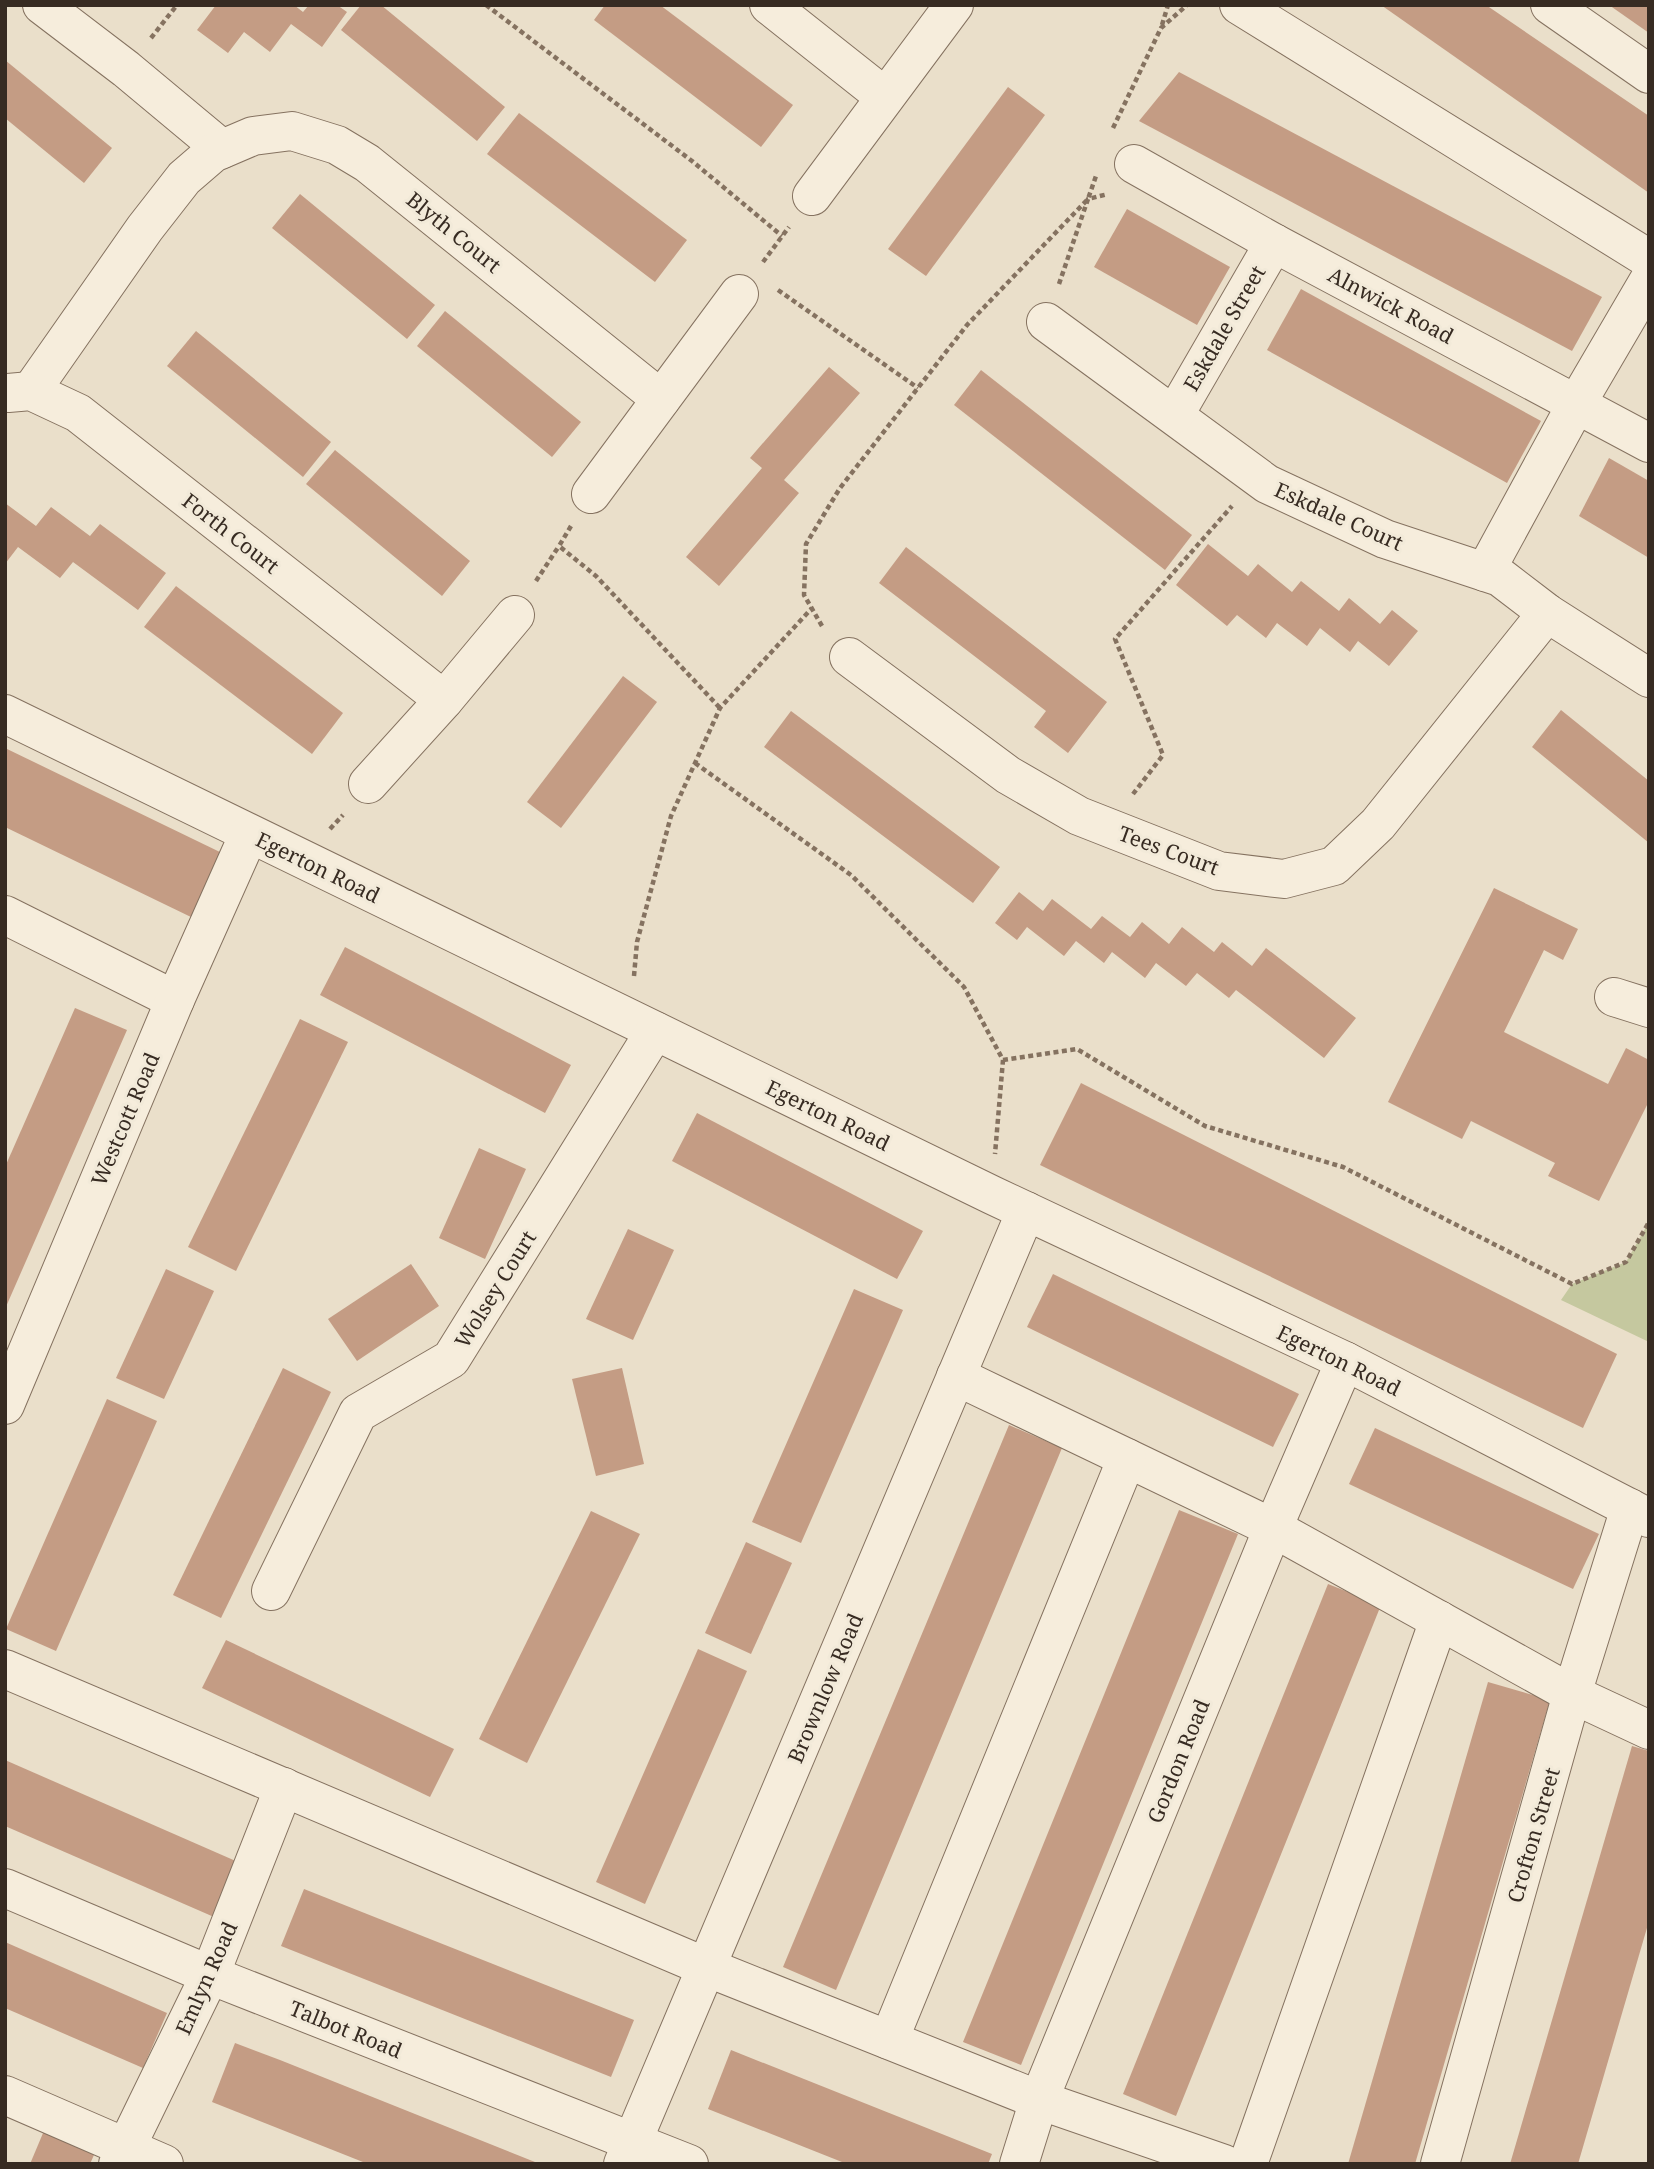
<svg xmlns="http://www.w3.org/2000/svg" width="1654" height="2169" font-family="'Noto Serif',serif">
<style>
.green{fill:#c5c89f}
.building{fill:#c49c84}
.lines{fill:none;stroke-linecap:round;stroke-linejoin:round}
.minor-casing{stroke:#857260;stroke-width:40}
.path{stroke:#857260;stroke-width:4.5;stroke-dasharray:5 3.5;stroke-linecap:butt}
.minor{stroke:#f6eddc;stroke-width:38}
.labels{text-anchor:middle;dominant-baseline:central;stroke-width:6;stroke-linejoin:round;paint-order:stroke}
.street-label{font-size:21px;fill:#372b22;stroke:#f2ead9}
</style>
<rect width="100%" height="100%" fill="#eadfca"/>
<polygon class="green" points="1649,1222 1649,1342 1561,1300 1572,1284 1626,1262"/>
<g class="building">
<polygon points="216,5 294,5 303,12 309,5 337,5 347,12 322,47 291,24 270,52 244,32 228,53 197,30"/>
<polygon points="361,5 381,5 505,107 477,141 341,30"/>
<polygon points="605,5 660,5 793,105 761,147 594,20"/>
<polygon points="1381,5 1486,5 1649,116 1649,193"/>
<polygon points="1609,5 1649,5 1649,33"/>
<polygon points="5,60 112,148 84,183 5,118"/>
<polygon points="1179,72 1602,297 1572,351 1139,121"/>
<polygon points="1008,87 1045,115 926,276 888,249"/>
<polygon points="519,113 687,240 655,282 487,154"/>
<polygon points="300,194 435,305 407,339 272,228"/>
<polygon points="1127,209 1230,267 1197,325 1094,267"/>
<polygon points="1301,289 1541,421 1507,483 1267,350"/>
<polygon points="445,311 581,422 552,457 417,346"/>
<polygon points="196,331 331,442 303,477 167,366"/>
<polygon points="829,367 860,393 784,480 799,493 719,586 686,557 762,468 750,458"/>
<polygon points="981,370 1192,535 1165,570 954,405"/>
<polygon points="335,450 470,561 442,596 306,484"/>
<polygon points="1609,458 1649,481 1649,558 1579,516"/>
<polygon points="5,503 36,526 51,507 90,536 100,524 166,573 138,610 73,562 60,578 18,547 5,564"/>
<polygon points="1208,544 1248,576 1258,564 1292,592 1301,581 1339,611 1349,598 1380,624 1392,610 1418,631 1389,666 1358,641 1350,652 1320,628 1307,646 1277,623 1266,638 1237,615 1227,626 1176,585"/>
<polygon points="906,547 1107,702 1068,753 1034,727 1046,711 879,583"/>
<polygon points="176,586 343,713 312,754 144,627"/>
<polygon points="623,676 657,702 561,828 527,802"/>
<polygon points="1561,710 1649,781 1649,843 1532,747"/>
<polygon points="791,711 1000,867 973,903 764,747"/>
<polygon points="5,748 224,854 193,918 5,827"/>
<polygon points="1494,888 1578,929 1563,960 1544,950 1504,1032 1608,1084 1626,1048 1649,1060 1649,1101 1599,1201 1548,1176 1555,1163 1471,1121 1462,1139 1388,1102"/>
<polygon points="1019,892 1043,911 1052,899 1091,929 1102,916 1130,937 1142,922 1169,944 1182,927 1214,952 1222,942 1252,966 1266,948 1356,1018 1324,1058 1236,990 1229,998 1197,973 1186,986 1156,963 1145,978 1112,952 1104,963 1076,941 1064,956 1027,927 1017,940 995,923"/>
<polygon points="345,947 571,1065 545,1113 320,995"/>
<polygon points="75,1008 127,1030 5,1309 5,1167"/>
<polygon points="300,1019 348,1042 236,1271 188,1247"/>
<polygon points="1081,1083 1617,1354 1583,1428 1040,1165"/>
<polygon points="697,1113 923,1231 897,1279 672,1161"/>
<polygon points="479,1148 526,1169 485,1259 439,1238"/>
<polygon points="628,1229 674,1250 633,1340 586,1319"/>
<polygon points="411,1264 439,1306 357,1361 328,1319"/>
<polygon points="166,1269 214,1291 164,1399 116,1378"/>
<polygon points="1053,1274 1299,1394 1273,1447 1027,1327"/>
<polygon points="854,1289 903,1310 801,1543 752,1522"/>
<polygon points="283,1368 331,1392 221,1618 173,1595"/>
<polygon points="622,1368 644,1464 596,1476 572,1379"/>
<polygon points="107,1399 157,1421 56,1651 6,1629"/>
<polygon points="1009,1425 1062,1448 836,1990 783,1967"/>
<polygon points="1375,1428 1599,1534 1573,1589 1349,1484"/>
<polygon points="1179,1510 1238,1534 1021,2065 963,2042"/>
<polygon points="591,1511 640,1534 527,1763 479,1739"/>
<polygon points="746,1542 792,1563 751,1654 705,1633"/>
<polygon points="1328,1584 1381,1605 1176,2116 1123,2094"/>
<polygon points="226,1640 454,1749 430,1797 202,1688"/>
<polygon points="698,1649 747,1671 645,1904 596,1882"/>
<polygon points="1488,1682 1550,1700 1415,2164 1348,2164"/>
<polygon points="1632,1746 1649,1751 1649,1921 1578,2164 1510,2164"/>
<polygon points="5,1760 238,1862 214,1917 5,1826"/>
<polygon points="304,1889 634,2020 611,2077 281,1946"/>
<polygon points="5,1942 167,2013 143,2068 5,2008"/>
<polygon points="235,2043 280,2060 540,2164 368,2164 212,2102"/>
<polygon points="731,2050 992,2154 988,2164 847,2164 708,2109"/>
<polygon points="46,2126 97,2148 90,2164 30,2164"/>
</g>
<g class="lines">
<defs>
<g id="minor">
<polyline points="42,5 126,69 222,149"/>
<polyline points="769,5 885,97"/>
<polyline points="1239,5 1649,259"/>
<polyline points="1550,5 1649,74"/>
<polyline points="1134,164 1274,243 1649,443"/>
<polyline points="812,196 954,5"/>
<polyline points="1046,322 1267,484 1385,539 1500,577 1547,613 1649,678"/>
<polyline points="31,391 145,228 184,178 213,153 253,136 292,131 337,145 367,163 661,399"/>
<polyline points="8,393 31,391 78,413 444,700"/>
<polyline points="1175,414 1274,243"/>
<polyline points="591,494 739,294"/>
<polyline points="1485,572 1577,403 1649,280"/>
<polyline points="849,657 1008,775 1079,816 1219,871 1284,879 1334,866 1378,824 1547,613"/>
<polyline points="5,714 992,1195 1345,1361 1649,1518"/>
<polyline points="368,784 444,700 515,615"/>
<polyline points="5,915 175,1000"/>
<polyline points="1614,997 1649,1008"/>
<polyline points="956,1376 1273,1528 1572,1694 1649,1730"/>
<polyline points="5,1405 175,1000 249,834"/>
<polyline points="271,1591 358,1413 451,1359 655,1031"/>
<polyline points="5,1669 706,1967 1039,2100 1224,2164"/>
<polyline points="5,1888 210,1975 689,2164"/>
<polyline points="889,2040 1127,1458"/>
<polyline points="5,2095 164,2164"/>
<polyline points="118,2164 210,1975 284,1787"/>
<polyline points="623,2164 1026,1211"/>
<polyline points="1019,2164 1039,2100 1273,1528 1345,1361"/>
<polyline points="1248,2164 1439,1620"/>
<polyline points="1440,2164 1572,1694 1630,1508"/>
</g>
</defs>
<use href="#minor" class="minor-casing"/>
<g class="path">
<polyline points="486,5 692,161 782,236"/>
<polyline points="1162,25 1168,5"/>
<polyline points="151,38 177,5"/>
<polyline points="1113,128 1161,28 1187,5"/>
<polyline points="763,262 789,227"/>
<polyline points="1059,284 1088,199 1108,194"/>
<polyline points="778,290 918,388"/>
<polyline points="571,526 559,546 596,576 720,708"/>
<polyline points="536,581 559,546"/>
<polyline points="822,626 804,595 806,544 840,488 967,325 1088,199 1096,176"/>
<polyline points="695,763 851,875 964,987 1003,1060 995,1154"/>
<polyline points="1133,794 1163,755 1115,639 1232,506"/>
<polyline points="330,829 343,815"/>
<polyline points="634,976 637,942 671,816 720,708 812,608"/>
<polyline points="1003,1060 1077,1049 1205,1126 1343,1167 1572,1284 1626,1262 1649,1222"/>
</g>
<use href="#minor" class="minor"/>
</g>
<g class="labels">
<g class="street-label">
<text transform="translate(454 232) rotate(39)">Blyth Court</text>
<text transform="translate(1391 305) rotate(28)">Alnwick Road</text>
<text transform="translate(1224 328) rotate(-60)">Eskdale Street</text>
<text transform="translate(1339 516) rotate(24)">Eskdale Court</text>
<text transform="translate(231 533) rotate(38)">Forth Court</text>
<text transform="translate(1169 850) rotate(20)">Tees Court</text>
<text transform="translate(318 867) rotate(26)">Egerton Road</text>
<text transform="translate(828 1115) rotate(26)">Egerton Road</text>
<text transform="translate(125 1119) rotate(-67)">Westcott Road</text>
<text transform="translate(495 1289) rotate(-58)">Wolsey Court</text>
<text transform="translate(1339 1360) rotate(26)">Egerton Road</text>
<text transform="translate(825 1688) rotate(-67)">Brownlow Road</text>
<text transform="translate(1178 1761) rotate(-68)">Gordon Road</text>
<text transform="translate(1533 1835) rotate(-74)">Crofton Street</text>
<text transform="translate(206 1978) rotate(-66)">Emlyn Road</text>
<text transform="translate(346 2029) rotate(22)">Talbot Road</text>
</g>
</g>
<rect width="1654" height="2169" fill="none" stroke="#372b22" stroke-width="14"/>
</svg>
